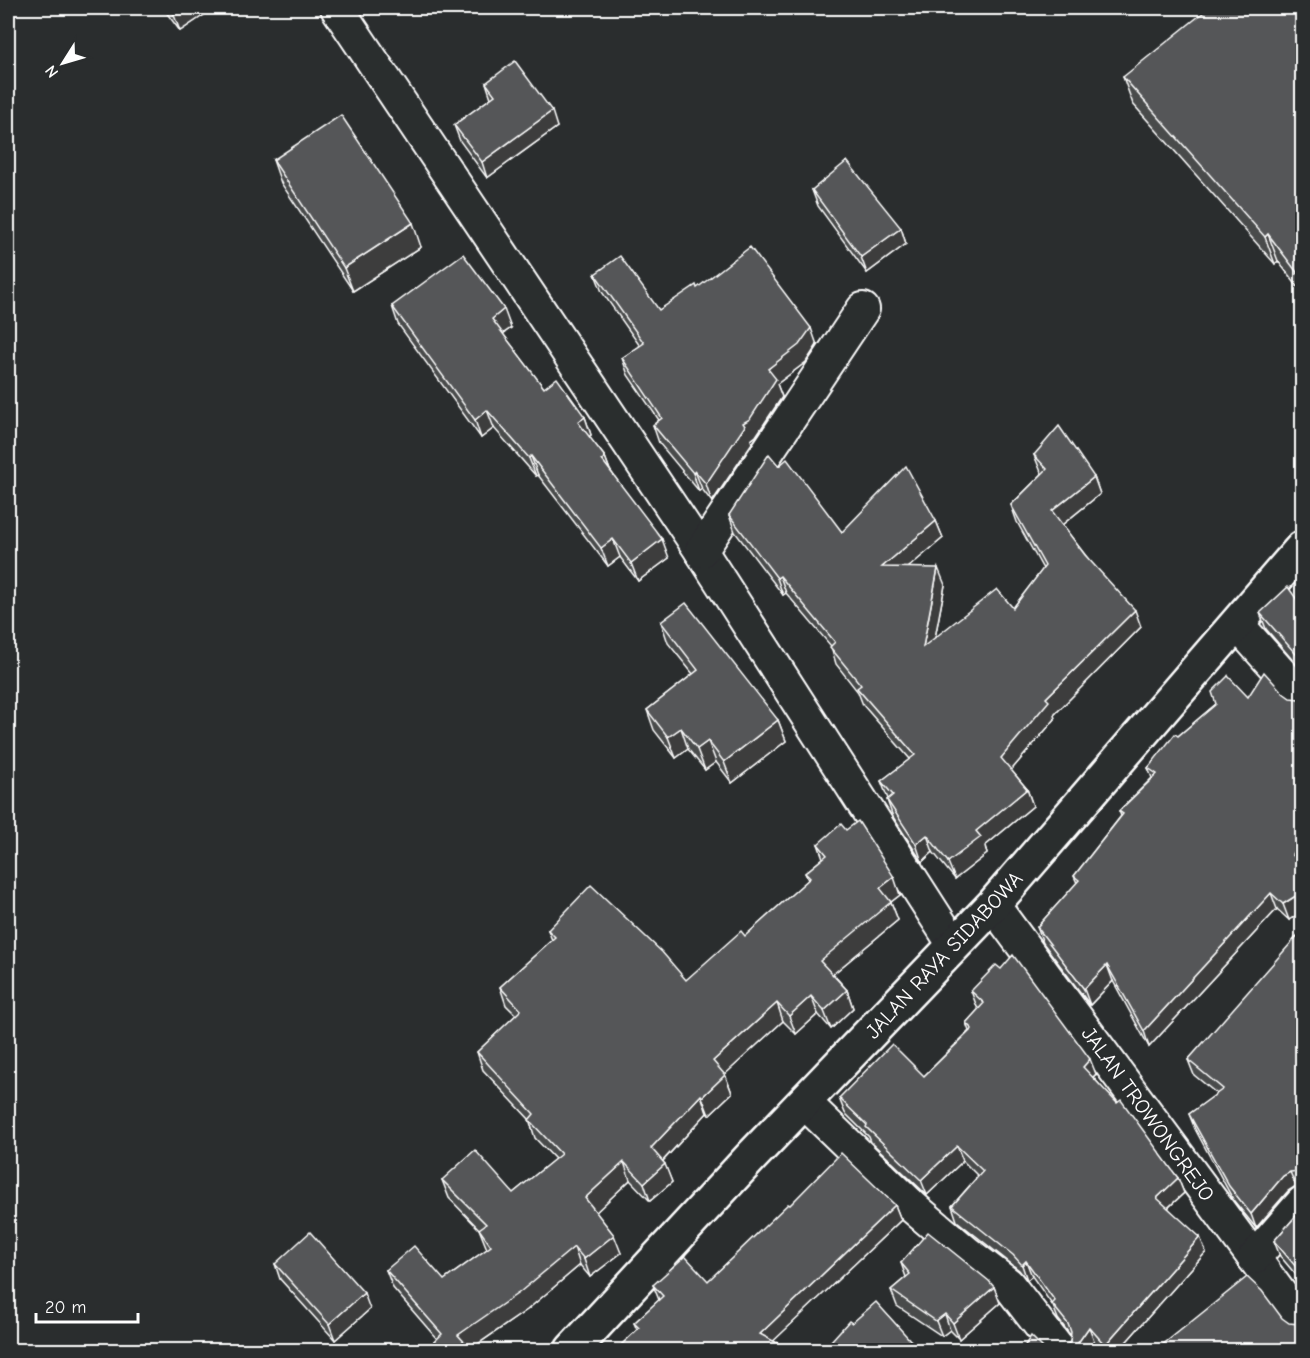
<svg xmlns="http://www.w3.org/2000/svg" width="1310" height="1358" font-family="'Comic Neue',sans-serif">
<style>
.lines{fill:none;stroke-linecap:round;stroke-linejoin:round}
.minor-casing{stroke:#fff;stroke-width:36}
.trunk-casing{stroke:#fff;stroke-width:38}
.minor{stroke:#2a2d2e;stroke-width:32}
.trunk{stroke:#2a2d2e;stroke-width:33}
.wall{fill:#494b4c;stroke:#fff;stroke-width:1.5}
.shaded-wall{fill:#3c3d3e;stroke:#fff;stroke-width:1.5}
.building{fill:#555758;stroke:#fff;stroke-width:1.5}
.labels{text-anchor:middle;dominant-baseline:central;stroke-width:4.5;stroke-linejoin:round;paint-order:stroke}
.street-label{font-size:21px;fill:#fff;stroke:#2a2d2e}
</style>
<rect width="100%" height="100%" fill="#2a2d2e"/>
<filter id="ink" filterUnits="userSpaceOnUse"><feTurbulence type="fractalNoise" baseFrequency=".0167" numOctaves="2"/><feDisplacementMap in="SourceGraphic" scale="12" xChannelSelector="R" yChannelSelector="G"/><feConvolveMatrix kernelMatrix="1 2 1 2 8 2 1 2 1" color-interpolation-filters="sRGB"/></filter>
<g filter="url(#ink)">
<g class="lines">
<defs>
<g id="minor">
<polyline points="337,8 701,551 954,945"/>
<polyline points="701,551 863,309"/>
<polyline points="1238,625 1302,697"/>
<polyline points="993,905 1302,1323"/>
<polyline points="804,1102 914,1208 966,1252 1008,1284 1059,1350"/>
<polyline points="1254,1258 1302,1203"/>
</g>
<polyline id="trunk" points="572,1350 752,1156 993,905 1302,548"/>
</defs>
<use href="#minor" class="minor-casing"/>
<use href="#trunk" class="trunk-casing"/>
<use href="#minor" class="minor"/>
<use href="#trunk" class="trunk"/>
</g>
<g class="wall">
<polygon points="163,8 209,8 210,11 180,31"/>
<polygon points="1302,8 1302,294 1301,291 1278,261 1275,264 1133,104 1123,77"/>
<polygon points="486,83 557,127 487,178 460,141 454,125 491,98"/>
<polygon points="273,160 421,247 353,291 281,183"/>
<polygon points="812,190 901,228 906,244 867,273 818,206"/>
<polygon points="595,274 659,310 697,288 817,345 806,362 777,384 782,397 756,436 751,440 752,443 712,502 702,489 699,491 659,443 653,425 659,420 628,375 622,358 640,346 602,292"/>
<polygon points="392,306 511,328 503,334 544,388 585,417 591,435 589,437 605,457 610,470 669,558 638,581 620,557 608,566 538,475 536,476 494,428 481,438 398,324"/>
<polygon points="1034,455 1094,477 1100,494 1062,525 1141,627 1054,715 1055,719 1011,770 1027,789 1033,806 985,846 987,854 955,879 933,852 922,862 893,817 887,800 888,799 881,781 910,759 863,705 858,692 836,664 831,646 786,593 783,595 735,532 729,515 779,466 842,532 936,521 943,538 908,567 945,585 935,638 1013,608 1043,569 1017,522 1011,505 1042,474 1041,472"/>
<polygon points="1302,601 1302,671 1266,629 1260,613 1300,604"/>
<polygon points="661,622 778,720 786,741 732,783 716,762 705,770 688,749 676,758 654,730 647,710 693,674 668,643"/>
<polygon points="1228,676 1289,920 1277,909 1149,1047 1113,981 1090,1005 1043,943 1037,927 1077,883 1074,876 1121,816 1119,811 1152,778 1148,768 1178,736 1216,704"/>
<polygon points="818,844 900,895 891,902 898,920 833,974 847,990 853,1008 831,1029 818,1014 796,1034 783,1021 725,1074 732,1093 709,1115 707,1113 663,1161 672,1182 650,1201 630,1180 596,1212 621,1253 590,1277 580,1265 527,1310 471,1349 472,1350 432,1350 430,1346 437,1339 393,1288 386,1270 444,1280 487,1249 479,1229 449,1198 442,1180 513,1193 555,1159 535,1138 529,1119 483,1070 477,1052 516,1015 506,1005 500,987 552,940 548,930 686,980 745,936 808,880 805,873 823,858"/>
<polygon points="1302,940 1302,1186 1296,1186 1288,1191 1256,1228 1234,1201 1195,1129 1189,1114 1217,1094 1194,1075 1188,1060"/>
<polygon points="971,991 1096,1074 1093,1077 1178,1178 1184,1193 1168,1208 1206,1252 1119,1350 1102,1350 1095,1343 1064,1349 1070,1342 1071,1336 1058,1319 1053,1306 1032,1276 1027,1280 1019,1270 957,1221 952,1206 978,1176 963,1161 927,1195 871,1142 869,1137 845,1113 839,1098 924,1076 969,1031 966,1023 979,1009 977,1007"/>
<polygon points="790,1205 895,1205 901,1220 773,1341 790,1350 622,1350 620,1346 637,1330 634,1323 659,1300 653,1285 708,1281"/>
<polygon points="1302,1209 1302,1282 1280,1256 1274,1241"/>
<polygon points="901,1263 994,1287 1000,1303 959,1339 950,1330 942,1336 897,1306 891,1290 906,1277"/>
<polygon points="275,1264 370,1309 335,1340 280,1279"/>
</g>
<g class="shaded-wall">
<polygon points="185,8 209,8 210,11 180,31 174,15"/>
<polygon points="552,111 557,127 487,178 482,162"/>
<polygon points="413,223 421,247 353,291 344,268"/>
<polygon points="901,228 906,244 867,273 861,257"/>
<polygon points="1268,234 1278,261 1275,264 1265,237"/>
<polygon points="504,309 511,328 498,337 492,319"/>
<polygon points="811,328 817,345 806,362 777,384 782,397 756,436 751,440 752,443 712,502 706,484 743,423 768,369"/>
<polygon points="487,410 494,428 481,438 475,420"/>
<polygon points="585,417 591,435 584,440 578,422"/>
<polygon points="531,456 538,475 536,476 529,458"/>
<polygon points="605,457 612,476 602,460"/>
<polygon points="695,471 702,489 699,491 693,473"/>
<polygon points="1094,477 1100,494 1058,528 1052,511"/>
<polygon points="936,521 943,538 889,584 882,567"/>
<polygon points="613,539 620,557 608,566 601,548"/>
<polygon points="662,539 669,558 638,581 631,563"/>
<polygon points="938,568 945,585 930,664 923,647"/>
<polygon points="780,576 786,593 783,595 777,578"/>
<polygon points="1135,610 1141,627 1054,715 1055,719 1007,775 1001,758 1046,698"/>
<polygon points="778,720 786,741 732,783 724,762"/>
<polygon points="681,728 688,749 676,758 668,737"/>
<polygon points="708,741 716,762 705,770 697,749"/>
<polygon points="1027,789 1033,806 985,846 987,854 955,879 948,862 976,831"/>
<polygon points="927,835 933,852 922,862 916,844"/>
<polygon points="1302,845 1302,866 1292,854"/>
<polygon points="894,877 900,895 891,902 898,920 827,979 820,961 880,888"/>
<polygon points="1302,892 1302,912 1289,920 1283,904"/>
<polygon points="1271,893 1277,909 1149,1047 1144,1031"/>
<polygon points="1107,965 1113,981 1090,1005 1084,989"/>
<polygon points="847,990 853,1008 831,1029 824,1011"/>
<polygon points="811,996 818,1014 796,1034 789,1016"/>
<polygon points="777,1003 783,1021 720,1079 713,1061"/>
<polygon points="1090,1059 1096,1074 1088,1082 1083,1067"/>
<polygon points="725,1075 732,1093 709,1115 702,1097"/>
<polygon points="701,1095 707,1113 657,1167 651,1148"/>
<polygon points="1302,1131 1302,1151 1296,1137"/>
<polygon points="957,1146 963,1161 927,1195 921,1180"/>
<polygon points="624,1162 630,1180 592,1216 585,1198"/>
<polygon points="665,1164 672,1182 650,1201 644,1183"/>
<polygon points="1290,1172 1296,1186 1288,1191 1256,1228 1251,1214 1283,1176"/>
<polygon points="1178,1178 1184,1193 1162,1213 1157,1198"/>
<polygon points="895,1205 901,1220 765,1349 760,1334"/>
<polygon points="614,1235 621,1253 590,1277 584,1259"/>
<polygon points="1200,1237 1206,1252 1119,1350 1107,1350 1105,1345"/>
<polygon points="574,1247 580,1265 527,1310 469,1350 458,1335"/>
<polygon points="1026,1261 1032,1276 1027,1280 1022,1265"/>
<polygon points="994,1287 1000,1303 959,1339 953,1323"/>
<polygon points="364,1293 370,1309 335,1340 329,1324"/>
<polygon points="945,1314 950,1330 942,1336 936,1321"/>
<polygon points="1089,1327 1095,1343 1089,1350 1073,1350"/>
<polygon points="911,1341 915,1350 900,1350"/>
</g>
<g class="building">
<polygon points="169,8 185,8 174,15"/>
<polygon points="1209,8 1302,8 1302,279 1268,234 1265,237 1123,77"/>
<polygon points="515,61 552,111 482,162 454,125 495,95 486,83"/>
<polygon points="341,115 413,223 344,268 273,160"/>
<polygon points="847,161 901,228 861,257 812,190"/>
<polygon points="750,247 811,328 799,345 768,369 776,379 750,419 743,423 745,426 706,484 695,471 693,473 653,425 662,418 622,358 644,343 595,274 620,256 659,310 696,285 697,288"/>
<polygon points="463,254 504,309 492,319 544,388 557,378 585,417 578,422 605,457 602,460 662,539 631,563 613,539 601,548 531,456 529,458 487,410 475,420 392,306"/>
<polygon points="1302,280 1302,288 1299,284"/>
<polygon points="1059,426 1094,477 1052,511 1085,555 1135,610 1046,698 1049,701 1001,758 1027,789 976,831 981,837 948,862 927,835 916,844 887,800 893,795 881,781 915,755 857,688 861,685 830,647 835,642 780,576 777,578 729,515 769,454 779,466 787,459 842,532 906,466 936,521 882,567 938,568 923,647 997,589 1013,608 1045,566 1011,505 1047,469 1034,455"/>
<polygon points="1288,587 1300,604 1302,601 1302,661 1260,613"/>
<polygon points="686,603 778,720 724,762 708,741 697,749 681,728 668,737 647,710 698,670 661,622"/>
<polygon points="1264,672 1283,693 1290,698 1299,699 1302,697 1302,845 1292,854 1302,866 1302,892 1283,904 1271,893 1144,1031 1107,965 1084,989 1037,927 1079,880 1074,876 1123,814 1119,811 1157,774 1148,768 1175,734 1178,736 1216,704 1212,692 1228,676 1248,697"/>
<polygon points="858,821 894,877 880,888 891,902 820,961 847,990 824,1011 811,996 789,1016 777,1003 713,1061 725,1075 702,1097 701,1095 651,1148 665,1164 644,1183 624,1162 585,1198 614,1235 584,1259 574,1247 520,1292 458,1335 472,1350 435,1350 430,1346 442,1334 386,1270 414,1246 444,1280 491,1246 479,1229 486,1224 442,1180 475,1150 513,1193 561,1154 529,1120 534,1114 477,1052 521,1010 500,987 555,937 548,930 591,885 662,952 686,980 741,931 745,936 810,878 805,873 827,855 818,844 841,824 846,830"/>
<polygon points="1298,935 1302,940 1302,1131 1296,1137 1302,1144 1302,1172 1300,1171 1290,1172 1283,1176 1251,1214 1229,1186 1189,1114 1223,1089 1188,1060"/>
<polygon points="1013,955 1090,1059 1083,1067 1117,1103 1121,1100 1178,1178 1157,1198 1200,1237 1105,1345 1089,1327 1073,1350 1061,1350 1064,1349 1070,1342 1071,1332 1068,1324 1052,1304 1055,1301 1026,1261 1022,1265 1013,1255 952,1206 983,1171 957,1146 921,1180 866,1127 867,1125 839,1098 892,1044 924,1076 972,1029 966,1023 984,1003 971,991 996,965 1001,969"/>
<polygon points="841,1153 895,1205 760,1334 790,1350 623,1350 624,1350 620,1346 639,1328 634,1323 663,1296 653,1285 685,1256 708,1281 788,1204 790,1205"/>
<polygon points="1302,1209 1302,1274 1274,1241"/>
<polygon points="310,1232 364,1293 329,1324 275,1264"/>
<polygon points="928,1232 989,1281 994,1287 953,1323 945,1314 936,1321 891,1290 910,1274 901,1263"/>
<polygon points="1247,1277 1262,1291 1282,1318 1289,1323 1299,1324 1302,1327 1302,1350 1156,1350"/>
<polygon points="876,1302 911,1341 900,1350 823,1350 849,1321 852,1323"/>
<polygon points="1031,1336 1045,1350 1022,1350"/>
</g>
</g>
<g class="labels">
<g class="street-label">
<text transform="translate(944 955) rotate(-47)">JALAN RAYA SIDABOWA</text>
<text transform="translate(1148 1114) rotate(54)">JALAN TROWONGREJO</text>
</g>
</g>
<rect width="1310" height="1358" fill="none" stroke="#2a2d2e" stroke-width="30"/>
<rect x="15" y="15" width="1280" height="1328" fill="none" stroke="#fff" stroke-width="2" filter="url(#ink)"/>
<g transform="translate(63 63) rotate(233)" stroke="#2a2d2e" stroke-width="4.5" paint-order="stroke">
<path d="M0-4.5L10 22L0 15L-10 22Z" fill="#ffffff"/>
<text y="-9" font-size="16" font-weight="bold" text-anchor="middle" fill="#ffffff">N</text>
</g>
<path d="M36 1313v9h102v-9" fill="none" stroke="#ffffff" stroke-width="3"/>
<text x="45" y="1313" font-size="18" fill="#ffffff" stroke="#2a2d2e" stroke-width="4.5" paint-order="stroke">20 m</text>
</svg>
